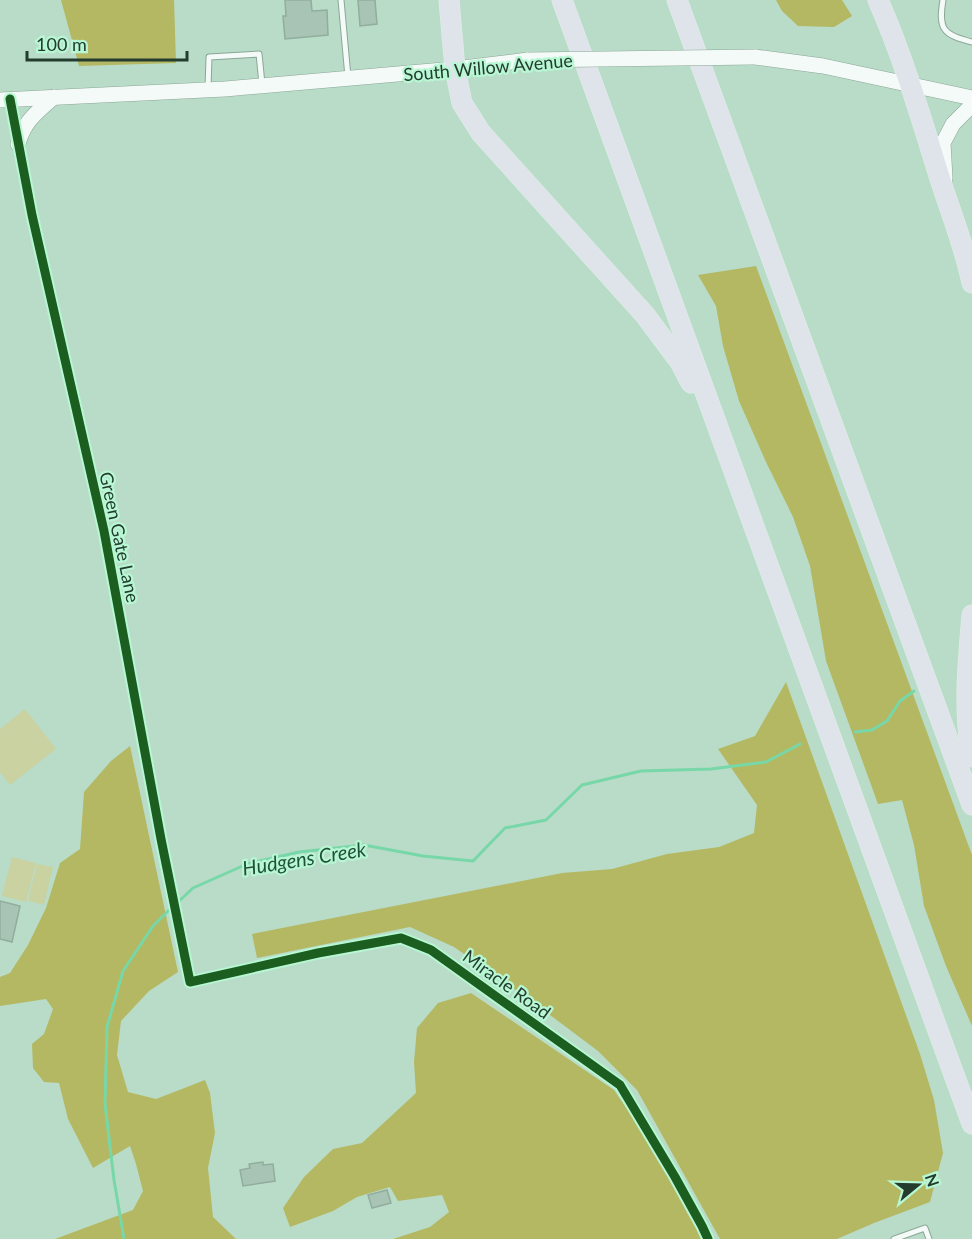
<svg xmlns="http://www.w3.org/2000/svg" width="972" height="1239" font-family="Lato,sans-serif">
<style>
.green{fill:#c9d2a0}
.forest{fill:#b4b862}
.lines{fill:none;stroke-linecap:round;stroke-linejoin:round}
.stream{stroke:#78d7a8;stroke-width:3}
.building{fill:#a8c4b4;stroke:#91ad9d;stroke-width:1.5}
.service-casing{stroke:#8ba697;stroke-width:7}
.minor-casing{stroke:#8ba697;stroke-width:12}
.secondary-casing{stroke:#8ba697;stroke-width:16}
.motorway-casing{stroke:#e0efe6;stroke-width:21}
.service{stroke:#f4faf7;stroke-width:5}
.minor{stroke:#f4faf7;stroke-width:10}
.secondary{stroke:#f4faf7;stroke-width:15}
.motorway{stroke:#dee4ea;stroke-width:20}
.secondary-bridge-casing{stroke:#8ba697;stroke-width:16;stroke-linecap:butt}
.secondary-bridge{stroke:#f4faf7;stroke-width:15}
.cycleway-casing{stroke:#b8f7d4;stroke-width:13}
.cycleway{stroke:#1b5e20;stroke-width:9}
.labels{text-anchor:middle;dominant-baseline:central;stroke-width:4.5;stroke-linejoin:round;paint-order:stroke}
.street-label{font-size:18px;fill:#233c2e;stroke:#b8f7d4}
.water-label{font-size:20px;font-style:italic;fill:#1f5139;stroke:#b8f7d4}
</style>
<rect width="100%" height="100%" fill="#b9dcc8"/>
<g class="green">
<polygon points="25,709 56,749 10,785 0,772 0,729"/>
<polygon points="12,857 36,863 26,902 2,896"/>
<polygon points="37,864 53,867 44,905 28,901"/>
</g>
<g class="forest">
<polygon points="61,0 174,0 176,63 79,66"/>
<polygon points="776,0 842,0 852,16 834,27 798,26 782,11"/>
<polygon points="756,266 972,855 972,1026 946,966 924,906 914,845 902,800 878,804 826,661 810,566 793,517 766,462 739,401 723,346 716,306 698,275"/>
<polygon points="786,682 920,1054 934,1100 943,1153 930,1202 874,1223 837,1239 720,1239 637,1090 598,1051 530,1000 454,947 410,927 257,958 252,934 562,873 612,869 667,854 719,847 754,833 757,805 718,749 755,736"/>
<polygon points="130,746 178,972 149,991 121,1021 117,1055 128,1092 156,1099 205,1080 210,1093 215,1133 208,1168 213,1217 236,1239 55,1239 133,1210 143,1191 136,1164 130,1146 93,1168 68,1119 59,1083 44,1082 33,1068 32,1044 44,1034 53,1009 46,999 0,1006 0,977 10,973 28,945 46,908 60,863 80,849 84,792 111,761"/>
<polygon points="471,993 614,1090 634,1119 698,1228 701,1239 393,1239 430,1227 449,1212 442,1195 398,1201 390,1187 357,1197 333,1211 290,1227 283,1208 304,1177 333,1149 362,1143 416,1093 414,1062 417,1028 438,1003"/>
</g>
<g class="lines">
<g class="stream">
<polyline points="855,732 872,730 887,721 900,701 914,691"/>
<polyline points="176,904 193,888 247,864 299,852 364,845 423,856 473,861 505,828 546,820 582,785 641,771 711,769 766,762 800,744"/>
<polyline points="124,1239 114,1180 105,1104 107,1027 123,971 153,926 171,908"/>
</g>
</g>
<g class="building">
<polygon points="285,0 311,0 312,11 327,10 328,35 285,39 283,16 286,16"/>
<polygon points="358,0 375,0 377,24 360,26"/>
<polygon points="0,901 20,906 12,942 0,939"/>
<polygon points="263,1162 263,1165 273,1164 275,1181 243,1186 240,1170 250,1168 249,1164"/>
<polygon points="387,1190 391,1203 372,1208 368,1195"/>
</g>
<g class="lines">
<defs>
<g id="service">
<polyline points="341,0 348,77"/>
<path d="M943 0C938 29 943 35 972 42"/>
<polyline points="208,88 209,57 259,54 262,84"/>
<polyline points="894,1239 925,1228 929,1239"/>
</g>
<polyline id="minor" points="10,99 32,215 104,531 161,839 190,982 318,953 401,938 431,950 620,1085 675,1177 702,1226 708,1239"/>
<g id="secondary">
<polyline points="755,57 823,66 972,98"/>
<polyline points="0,100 225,89 455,69 528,60"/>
<path d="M18 144C24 121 37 112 54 97"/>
<polyline points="945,178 943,143 953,124 972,105"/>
</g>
<g id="motorway">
<polyline points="449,0 455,69 462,103 481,133 645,315 680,362 691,383"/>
<polyline points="562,0 972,1124"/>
<polyline points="677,0 972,805"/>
<path d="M878 0C904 59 922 121 941 182 952 216 965 248 972 283"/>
<path d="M972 615C968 661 963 711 972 757"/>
</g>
</defs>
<use href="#service" class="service-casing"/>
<use href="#minor" class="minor-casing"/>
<use href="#secondary" class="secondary-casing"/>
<use href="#motorway" class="motorway-casing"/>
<use href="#service" class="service"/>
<use href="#minor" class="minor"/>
<use href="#secondary" class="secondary"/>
<use href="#motorway" class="motorway"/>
<defs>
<polyline id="secondary-bridge" points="528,60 755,57"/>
</defs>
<use href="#secondary-bridge" class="secondary-bridge-casing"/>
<use href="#secondary-bridge" class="secondary-bridge"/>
<defs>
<polyline id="cycleway" points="10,99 32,215 104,531 161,839 190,982 318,953 401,938 431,950 620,1085 675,1177 702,1226 708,1239"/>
</defs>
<use href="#cycleway" class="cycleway-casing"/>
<use href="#cycleway" class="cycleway"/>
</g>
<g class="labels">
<g class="street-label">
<text transform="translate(488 67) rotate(-5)">South Willow Avenue</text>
<text transform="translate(120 537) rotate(78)">Green Gate Lane</text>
<text transform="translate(507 984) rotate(36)">Miracle Road</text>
</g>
<g class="water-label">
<text transform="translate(304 858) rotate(-9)">Hudgens Creek</text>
</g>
</g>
<g transform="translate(918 1185) rotate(71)" stroke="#b8f7d4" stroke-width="4.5" paint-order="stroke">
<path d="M0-4.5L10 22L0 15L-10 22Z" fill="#233c2e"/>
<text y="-9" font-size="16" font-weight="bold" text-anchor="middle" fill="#233c2e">N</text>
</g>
<path d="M27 51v9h160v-9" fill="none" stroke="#233c2e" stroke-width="3"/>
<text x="36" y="51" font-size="18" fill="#233c2e" stroke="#b8f7d4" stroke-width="4.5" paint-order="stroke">100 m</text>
</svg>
